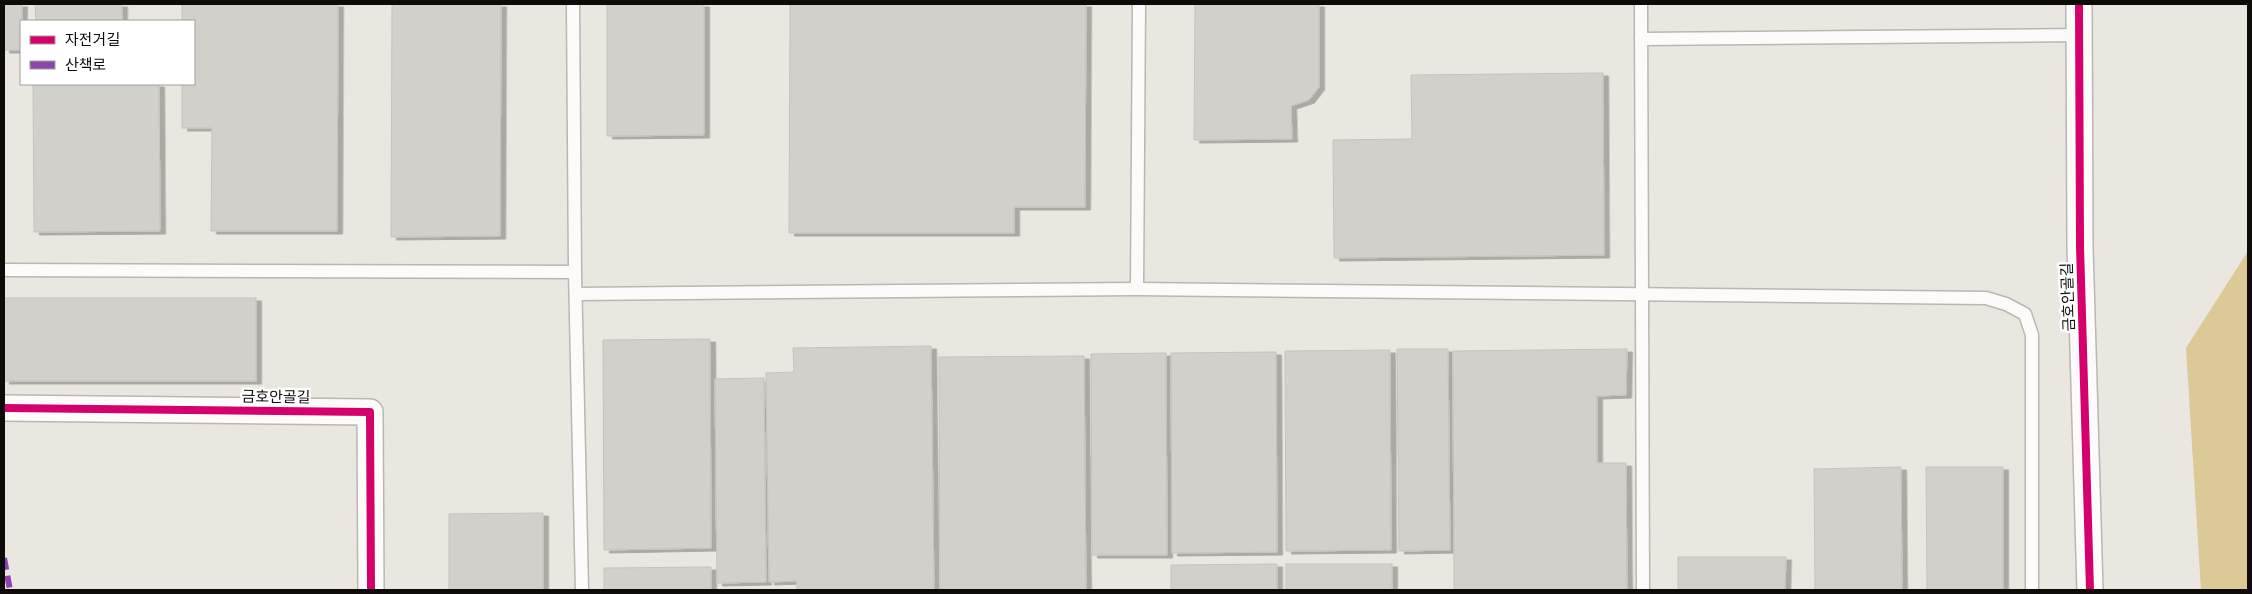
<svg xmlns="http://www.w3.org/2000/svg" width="2252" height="594" font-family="'Varela Round','Noto Sans KR',sans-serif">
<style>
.forest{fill:#dbc996}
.building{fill:#d2d0ca;stroke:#c6c3be;filter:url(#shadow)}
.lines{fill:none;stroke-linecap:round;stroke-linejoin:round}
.service-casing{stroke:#b9b7b2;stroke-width:15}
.minor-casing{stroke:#b9b7b2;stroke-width:28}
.service{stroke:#fcfbfa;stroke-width:12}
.minor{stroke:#fcfbfa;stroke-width:25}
.quiet{stroke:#8e44ad;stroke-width:6;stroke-dasharray:12 6;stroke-linecap:butt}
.cycleway-casing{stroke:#fff;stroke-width:11}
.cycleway{stroke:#d6006c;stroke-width:8}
.labels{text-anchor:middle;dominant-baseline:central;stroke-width:5;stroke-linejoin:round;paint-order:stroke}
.street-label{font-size:15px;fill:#0d0c08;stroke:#fff}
</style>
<defs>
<filter id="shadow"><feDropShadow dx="5.5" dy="3" stdDeviation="0" flood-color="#0004"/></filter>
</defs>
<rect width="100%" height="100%" fill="#eae7e0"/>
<polygon class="forest" points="2248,251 2248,590 2201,590 2186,348"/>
<g class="building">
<polygon points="4,4 22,4 21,50 4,50"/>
<polygon points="35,4 122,4 122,21 36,21"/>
<polygon points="182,4 338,4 337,231 211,231 212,128 182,128 182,84 194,84 194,21 182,21"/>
<polygon points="392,4 501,4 500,236 391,237"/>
<polygon points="607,4 704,4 704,135 607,136"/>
<polygon points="790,4 1086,4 1085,207 1014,207 1014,233 789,233"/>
<polygon points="1195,4 1319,4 1319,87 1309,100 1291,106 1292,139 1194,140"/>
<polygon points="1603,73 1604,255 1334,258 1333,140 1412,139 1411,75"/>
<polygon points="33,84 159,84 160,231 34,232"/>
<rect x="4" y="298" width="252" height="83"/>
<polygon points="710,339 711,548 604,550 603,340"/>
<polygon points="931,346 934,590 797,590 797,581 769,582 766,373 794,372 793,348"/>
<polygon points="1397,349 1448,349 1450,550 1399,551"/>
<polygon points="1627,349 1626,395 1597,396 1597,463 1626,463 1627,590 1454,590 1453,351"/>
<polygon points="1390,350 1391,550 1286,551 1285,351"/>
<polygon points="1276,352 1277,552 1172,553 1171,353"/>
<polygon points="1166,353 1167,555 1092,555 1091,354"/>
<polygon points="1084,356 1086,590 940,590 939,357"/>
<polygon points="764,378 766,582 717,583 715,379"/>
<polygon points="1901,467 1902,590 1815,590 1814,469"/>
<polygon points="1926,467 2003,467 2003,590 1927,590"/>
<polygon points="543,513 543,590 449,590 449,514"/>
<polygon points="1678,557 1786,557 1785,590 1678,590"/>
<polygon points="1277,564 1277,590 1171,590 1171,565"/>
<rect x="1286" y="564" width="106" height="26"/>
<polygon points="711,567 711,590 604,590 604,568"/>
</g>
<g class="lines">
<defs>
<g id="service">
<polyline points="573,4 575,272 582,590"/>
<polyline points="1641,4 1643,590"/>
<polyline points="1641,39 2079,35"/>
<polyline points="4,270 575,272"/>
<polyline points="1137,289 1139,4"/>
<polyline points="576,294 1137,289 1986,298 2006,304 2025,314 2032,335 2032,590"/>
</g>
<g id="minor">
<polyline points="2079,4 2080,246 2090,590"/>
<polyline points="4,408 370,412 371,590"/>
</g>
</defs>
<use href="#service" class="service-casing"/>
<use href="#minor" class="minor-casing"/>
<use href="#service" class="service"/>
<use href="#minor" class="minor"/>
<polyline class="quiet" points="4,558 10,590"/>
<defs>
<g id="cycleway">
<polyline points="2079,4 2080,246 2090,590"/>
<polyline points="4,408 370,412 371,590"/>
</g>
</defs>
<use href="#cycleway" class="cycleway-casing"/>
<use href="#cycleway" class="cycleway"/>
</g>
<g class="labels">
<g class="street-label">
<text transform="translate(2068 297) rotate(-92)">금호안골길</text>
<text transform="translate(276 397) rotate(1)">금호안골길</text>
</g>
</g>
<rect width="2252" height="594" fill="none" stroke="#0d0c08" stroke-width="10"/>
<rect x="20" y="20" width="175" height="65" fill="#ffffff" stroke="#9e9e9c"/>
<rect x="30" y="36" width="25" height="8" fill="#d6006c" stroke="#9e9e9c"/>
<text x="65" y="45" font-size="15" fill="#0d0c08">자전거길</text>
<rect x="30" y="61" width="25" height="8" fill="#8e44ad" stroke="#9e9e9c"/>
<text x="65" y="70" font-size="15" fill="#0d0c08">산책로</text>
</svg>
